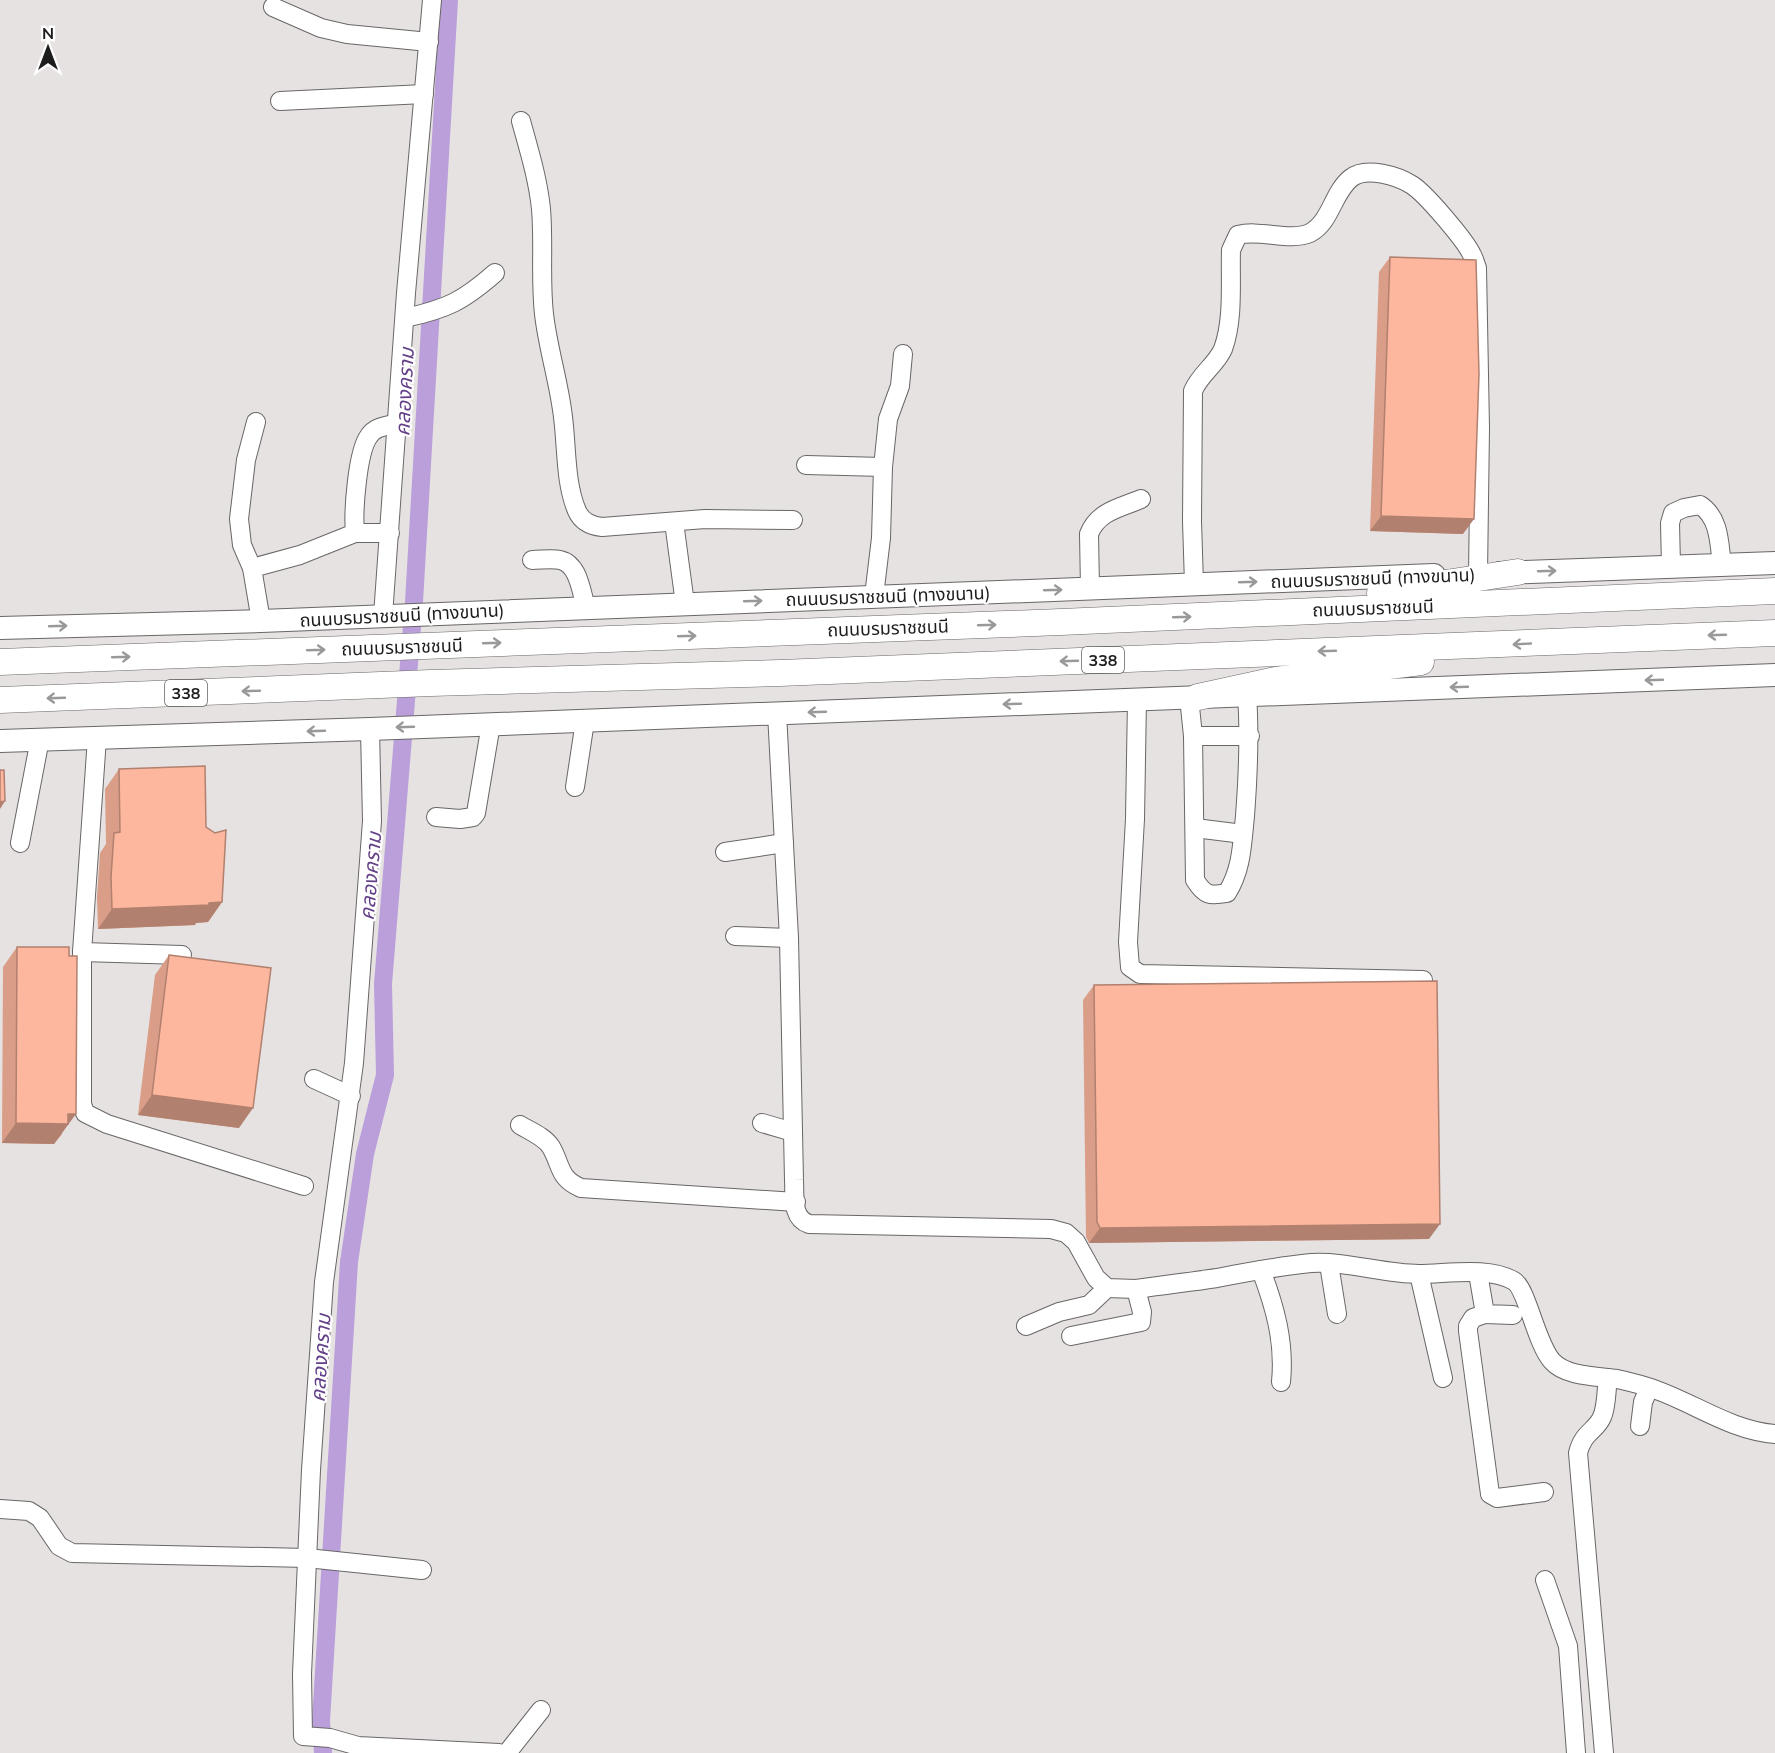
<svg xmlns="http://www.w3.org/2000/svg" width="1775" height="1753" font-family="Mulish,'Noto Sans Thai',sans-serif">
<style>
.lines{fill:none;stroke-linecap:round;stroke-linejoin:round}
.canal{stroke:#ba9fdb;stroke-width:18}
.minor-casing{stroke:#696666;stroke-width:20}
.major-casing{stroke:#696666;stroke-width:24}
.highway-casing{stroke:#696666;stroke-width:27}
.minor{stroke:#fff;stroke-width:18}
.major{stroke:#fff;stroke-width:22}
.highway{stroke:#fff;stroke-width:26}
.wall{fill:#da9d88}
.shaded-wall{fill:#b1806f}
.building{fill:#fdb79e;stroke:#b1806f;stroke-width:1.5}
.oneway{stroke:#9a9999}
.labels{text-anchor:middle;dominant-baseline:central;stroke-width:4.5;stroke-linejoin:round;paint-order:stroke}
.shield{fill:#fff;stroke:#626161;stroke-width:1.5}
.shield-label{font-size:16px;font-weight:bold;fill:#1e1d1d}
.street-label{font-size:18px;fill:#1e1d1d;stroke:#fff}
.water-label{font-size:20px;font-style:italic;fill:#634088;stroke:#fff}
</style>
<rect width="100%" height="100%" fill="#e6e2e2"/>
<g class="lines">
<polyline class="canal" points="323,1753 321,1721 349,1262 365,1154 385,1075 383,984 414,602 449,0"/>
<defs>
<g id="minor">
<polyline points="273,7 321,28 347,34 429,42"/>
<polyline points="280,101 424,94"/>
<path d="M521 121C529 150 538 179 541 209 544 244 540 279 544 314 548 349 559 382 563 417 567 448 565 483 577 511 582 522 591 526 602 527L705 519 793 520"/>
<path d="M405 318C447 309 463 301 495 273"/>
<polyline points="256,422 246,460 239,519 242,545 252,568 261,621"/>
<polyline points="806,465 883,467"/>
<polyline points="674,522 685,604"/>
<path d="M390 533H355C353 513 357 452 369 436 375 426 388 426 398 423"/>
<path d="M532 560C541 560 552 558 560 560 579 564 581 592 586 607"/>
<path d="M1671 566 1670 523 1673 513 1684 508 1700 505C1720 518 1719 543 1722 565"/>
<polyline points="252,568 300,555 355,533"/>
<path d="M1194 584 1192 521 1193 391C1200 374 1216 365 1223 349 1234 319 1230 281 1231 250L1238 235C1260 229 1290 242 1310 233 1331 222 1333 192 1351 178 1366 166 1398 176 1412 185 1425 193 1466 241 1472 255 1474 258 1475 263 1477 268L1480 428 1478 574"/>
<path d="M1090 588 1089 534C1098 511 1120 508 1141 499"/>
<polyline points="874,596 881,538 883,467 888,419 900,386 903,354"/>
<polyline points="383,616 406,293 432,0"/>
<path d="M1189 697 1193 736 1195 880C1205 896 1210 896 1227 893 1242 869 1242 844 1245 816 1248 776 1250 736 1247 695"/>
<polyline points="1137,699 1135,819 1128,942 1130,967 1140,974 1423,980"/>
<path d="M777 713 789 938 794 1180C795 1196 791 1218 809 1224L1051 1229 1066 1233 1076 1242 1096 1278 1107 1288 1136 1289C1163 1285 1190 1282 1217 1278 1248 1272 1280 1266 1311 1263 1348 1261 1383 1274 1419 1274 1447 1274 1489 1266 1514 1281 1527 1289 1536 1343 1552 1361 1566 1377 1598 1376 1617 1379 1627 1381 1638 1384 1648 1387 1692 1401 1728 1430 1775 1434"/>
<polyline points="370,729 372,821 354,1063 324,1282 311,1470 302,1674 303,1736 330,1738 358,1746 499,1753"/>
<polyline points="1193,736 1250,736"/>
<polyline points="97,738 82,952 82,1104 85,1113 107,1124 304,1186"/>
<polyline points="575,787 585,721"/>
<polyline points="436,817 460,819 473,817 476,813 491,724"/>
<polyline points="1195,828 1243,834"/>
<polyline points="20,843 40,739"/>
<polyline points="725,852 784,843"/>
<polyline points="735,936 789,938"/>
<polyline points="82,952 182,955"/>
<polyline points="314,1079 351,1096"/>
<polyline points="762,1123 793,1132"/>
<path d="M520 1125C530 1131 545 1137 551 1147 562 1166 558 1178 581 1188L796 1202"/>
<polyline points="1329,1264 1337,1314"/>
<path d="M1261 1270C1275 1307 1285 1342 1281 1382"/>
<polyline points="1478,1273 1485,1314 1513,1315"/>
<polyline points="1419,1274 1443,1378"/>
<polyline points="1485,1314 1473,1318 1468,1326 1468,1331 1490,1494 1497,1498 1544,1492"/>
<polyline points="1026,1326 1059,1312 1089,1305 1107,1288"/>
<polyline points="1071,1336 1141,1322 1142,1312 1136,1289"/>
<polyline points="1640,1426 1643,1402 1649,1388"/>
<polyline points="0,1509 29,1511 40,1518 59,1546 72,1553 307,1558 422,1570"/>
<polyline points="1545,1580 1568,1646 1576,1753"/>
<polyline points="507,1753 541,1710"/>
<path d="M1604 1753 1578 1453C1583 1432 1596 1431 1602 1417 1607 1406 1606 1390 1608 1378"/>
</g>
<g id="major">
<polyline points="1500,573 1775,563"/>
<polyline points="0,628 261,621 1434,575"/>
<polyline points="0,741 370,729 1775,675"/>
</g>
<g id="highway">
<polyline points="1380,593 1518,572"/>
<polyline points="0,662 1061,622 1775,591"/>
<polyline points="1198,697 1276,680 1421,662"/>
<polyline points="0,700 431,683 780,673 1775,633"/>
</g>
</defs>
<use href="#minor" class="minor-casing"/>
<use href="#major" class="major-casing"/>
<use href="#highway" class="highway-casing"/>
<use href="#minor" class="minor"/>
<use href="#major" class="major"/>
<use href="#highway" class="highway"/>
</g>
<g class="wall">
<polygon points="1390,257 1463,534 1370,531 1379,272"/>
<polygon points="119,769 206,827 222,902 208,922 196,923 195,925 98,929 97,897 100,853 106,844 105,789"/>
<polygon points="17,947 62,1134 54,1144 2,1143 3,967"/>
<polygon points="169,955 239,1128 138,1115 155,975"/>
<polygon points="1094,985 1429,1239 1089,1243 1086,1237 1083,1000"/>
</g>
<g class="shaded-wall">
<polygon points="1381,516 1474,519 1463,534 1370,531"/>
<polygon points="5,801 0,809 0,802"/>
<polygon points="222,902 208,922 196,923 195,925 98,929 112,909"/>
<polygon points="152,1095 253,1108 239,1128 138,1115"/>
<polygon points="68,1114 76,1114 54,1144 2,1143 16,1123"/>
<polygon points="1440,1224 1429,1239 1089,1243 1100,1228"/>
</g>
<g class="building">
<polygon points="1390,257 1476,260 1479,374 1474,519 1381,516"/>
<polygon points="205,766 206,827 215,833 226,830 222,902 209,903 209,905 112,909 111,877 114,833 120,832 119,769"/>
<polygon points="0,770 4,770 5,801 0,802"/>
<polygon points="17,947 69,947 69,956 77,956 76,1114 68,1114 68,1124 16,1123"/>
<polygon points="169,955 271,968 253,1108 152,1095"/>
<polygon points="1437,981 1440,1224 1100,1228 1097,1222 1094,985"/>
</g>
<defs><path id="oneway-shaft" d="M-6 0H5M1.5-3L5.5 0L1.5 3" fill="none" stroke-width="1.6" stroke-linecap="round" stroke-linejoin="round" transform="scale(1.5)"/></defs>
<g class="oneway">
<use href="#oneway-shaft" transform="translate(1547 571) rotate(-2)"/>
<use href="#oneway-shaft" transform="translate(1248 582) rotate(-2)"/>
<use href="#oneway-shaft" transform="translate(1053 590) rotate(-2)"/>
<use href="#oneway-shaft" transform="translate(753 601) rotate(-2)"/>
<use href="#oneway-shaft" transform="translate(1182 617) rotate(-2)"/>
<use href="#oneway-shaft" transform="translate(987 625) rotate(-2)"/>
<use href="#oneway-shaft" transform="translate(58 626) rotate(-2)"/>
<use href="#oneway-shaft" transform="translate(1717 635) rotate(178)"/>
<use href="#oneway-shaft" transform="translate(687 636) rotate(-2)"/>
<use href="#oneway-shaft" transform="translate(492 643) rotate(-2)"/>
<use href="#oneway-shaft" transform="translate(1522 644) rotate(177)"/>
<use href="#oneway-shaft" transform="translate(316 650) rotate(-2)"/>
<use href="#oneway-shaft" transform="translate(1327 651) rotate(178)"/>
<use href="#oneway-shaft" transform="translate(121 657) rotate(-2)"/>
<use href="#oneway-shaft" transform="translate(1069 661) rotate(178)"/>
<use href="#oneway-shaft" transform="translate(1654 680) rotate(178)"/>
<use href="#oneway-shaft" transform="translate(1459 687) rotate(178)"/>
<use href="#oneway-shaft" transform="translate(251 691) rotate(178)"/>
<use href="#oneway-shaft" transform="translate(56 698) rotate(178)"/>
<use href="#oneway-shaft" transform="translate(1012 704) rotate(178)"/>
<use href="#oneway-shaft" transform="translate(817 712) rotate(178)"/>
<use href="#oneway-shaft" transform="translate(405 727) rotate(178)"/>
<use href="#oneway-shaft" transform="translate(316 731) rotate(178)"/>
</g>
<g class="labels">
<g class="shield">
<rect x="1082" y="647" width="42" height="26" rx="4.5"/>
<rect x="165" y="680" width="42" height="26" rx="4.5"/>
</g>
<g class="shield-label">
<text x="1103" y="660">338</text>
<text x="186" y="693">338</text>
</g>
<g class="street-label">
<text transform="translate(1373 578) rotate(-2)">ถนนบรมราชชนนี (ทางขนาน)</text>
<text transform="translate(888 596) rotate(-2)">ถนนบรมราชชนนี (ทางขนาน)</text>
<text transform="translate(1373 608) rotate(-2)">ถนนบรมราชชนนี</text>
<text transform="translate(402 615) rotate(-3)">ถนนบรมราชชนนี (ทางขนาน)</text>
<text transform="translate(888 628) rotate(-2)">ถนนบรมราชชนนี</text>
<text transform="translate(402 647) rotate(-2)">ถนนบรมราชชนนี</text>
</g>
<g class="water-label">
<text transform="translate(404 392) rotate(-87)">คลองคราม</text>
<text transform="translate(370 876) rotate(-85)">คลองคราม</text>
<text transform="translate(320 1358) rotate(-86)">คลองคราม</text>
</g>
</g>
<g transform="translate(48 48)" stroke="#ffffff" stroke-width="4.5" paint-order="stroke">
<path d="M0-4.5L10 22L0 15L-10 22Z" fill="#1e1d1d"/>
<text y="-9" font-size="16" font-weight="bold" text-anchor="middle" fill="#1e1d1d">N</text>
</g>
</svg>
